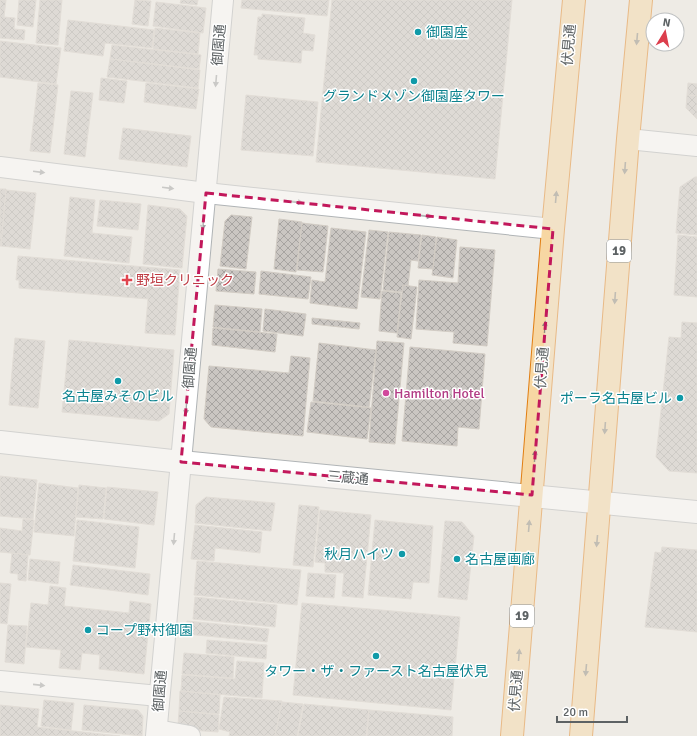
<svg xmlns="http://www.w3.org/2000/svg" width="697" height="736" font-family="Signika,'Noto Sans JP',sans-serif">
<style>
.building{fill:url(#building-cross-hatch);stroke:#d2ccc4}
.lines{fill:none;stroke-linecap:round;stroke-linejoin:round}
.minor-casing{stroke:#b0b4b6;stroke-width:22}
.tertiary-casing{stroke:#b0b4b6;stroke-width:24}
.trunk-casing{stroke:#e17e12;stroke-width:24}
.minor{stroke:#fff;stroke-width:20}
.tertiary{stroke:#fff;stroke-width:22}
.trunk{stroke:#f7d7a3;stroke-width:22}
.oneway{fill:#8b8577}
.oneway2{fill:#9ea1a2}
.marked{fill:none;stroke:#c2185b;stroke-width:3;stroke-dasharray:8 5;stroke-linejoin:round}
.culture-dot{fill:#0f9aa8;stroke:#fff;stroke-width:1.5}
.health-dot{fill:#e0444e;stroke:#fff;stroke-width:1.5}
.hotel-dot{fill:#d1479c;stroke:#fff;stroke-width:1.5}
.labels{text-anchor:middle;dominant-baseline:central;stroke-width:3;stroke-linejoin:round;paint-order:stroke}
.shield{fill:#fff;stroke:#8e9192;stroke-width:1}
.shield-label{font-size:13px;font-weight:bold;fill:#5d6264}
.culture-label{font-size:14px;fill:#0d838f;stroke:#fff;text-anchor:start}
.street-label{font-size:14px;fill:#5d6264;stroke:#fff}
.health-label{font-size:14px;fill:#be3a42;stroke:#fff;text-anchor:start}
.hotel-label{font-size:14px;fill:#b23c85;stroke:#fff;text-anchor:start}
</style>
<defs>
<pattern id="building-cross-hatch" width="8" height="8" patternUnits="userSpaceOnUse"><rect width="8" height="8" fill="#cac6c2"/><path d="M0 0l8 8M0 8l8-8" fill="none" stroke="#a7a4a1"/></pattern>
</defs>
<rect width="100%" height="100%" fill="#eeebe5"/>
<g class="building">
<polygon points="0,0 6,0 4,17 15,18 14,29 25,30 24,40 0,38"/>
<polygon points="19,0 36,0 33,27 17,25"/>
<polygon points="40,0 62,0 58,45 36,43"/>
<polygon points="135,0 151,1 148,26 132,24"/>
<polygon points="181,0 198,0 197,5 180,3"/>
<polygon points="242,0 329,0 327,16 241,8"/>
<polygon points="332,0 512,0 495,179 316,162"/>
<polygon points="156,2 206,8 203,33 153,26"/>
<polygon points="262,14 305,18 303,33 315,35 313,51 302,50 301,63 258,59 258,55 254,55 258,17 262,17"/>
<polygon points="68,20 154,30 152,48 105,43 103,56 64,51"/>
<polygon points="155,28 200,33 198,54 153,49"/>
<polygon points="0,41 61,48 56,84 0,77"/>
<polygon points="112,45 201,55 199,69 110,59"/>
<polygon points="110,59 200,70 198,88 107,77"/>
<polygon points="101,78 127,81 124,103 99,100"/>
<polygon points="38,83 58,85 50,153 30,151"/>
<polygon points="146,83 199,89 196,109 144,102"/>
<polygon points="688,83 697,84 697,96 687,95"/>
<polygon points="71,91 93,93 85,157 64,154"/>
<polygon points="246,95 318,102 313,156 241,150"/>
<polygon points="687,95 697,96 697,119 686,108"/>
<polygon points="123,128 191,136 187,167 119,159"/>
<polygon points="695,177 697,177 697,235 676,233 680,187"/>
<polygon points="0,189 6,189 1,246 0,246"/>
<polygon points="6,190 36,193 30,249 1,246"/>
<polygon points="70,197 95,200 92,233 132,237 129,263 64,256"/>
<polygon points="100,200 141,204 138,230 97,226"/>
<polygon points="148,205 180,209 187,216 182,268 143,264"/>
<polygon points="231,215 252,217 246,269 220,266 225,221"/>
<polygon points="279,219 302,222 296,272 274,269"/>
<polygon points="302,223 328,226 323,272 297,270"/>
<polygon points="331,228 366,232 357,309 310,303 312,280 325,282"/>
<polygon points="369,230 388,232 380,299 361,297"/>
<polygon points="389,232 421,235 418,261 411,260 408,286 403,285 402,292 383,290"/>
<polygon points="422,235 436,237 433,269 418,268"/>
<polygon points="678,235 697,237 697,297 674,295"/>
<polygon points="437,237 457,240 453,278 432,275"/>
<polygon points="460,247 495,250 487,346 453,343 454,332 416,329 419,280 458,283"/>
<polygon points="18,256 180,270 175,335 145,333 148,299 19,288 19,280 16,280"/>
<polygon points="218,269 256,272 254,294 216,291"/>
<polygon points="261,271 311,277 308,299 259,294"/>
<polygon points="403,285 417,287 411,339 397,337"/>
<polygon points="382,291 401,293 397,333 379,331"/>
<polygon points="215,305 262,309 260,332 213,327"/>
<polygon points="265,309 306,314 303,336 263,331"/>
<polygon points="312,318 360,323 359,329 312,324"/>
<polygon points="682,322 697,323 697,473 669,471 656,457 669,337 681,338"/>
<polygon points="213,328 277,334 275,352 212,345"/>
<polygon points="15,338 45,341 38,408 9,405"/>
<polygon points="69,340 174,350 169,414 159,421 62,412"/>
<polygon points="377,341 404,343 395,444 369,442"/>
<polygon points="319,343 376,350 369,407 313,401"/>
<polygon points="410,347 485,354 479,429 458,427 457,446 402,441"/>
<polygon points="291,356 310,358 303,436 211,427 204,419 209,366 289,373"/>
<polygon points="311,402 371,408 367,439 307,432"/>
<polygon points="0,476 37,480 33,519 0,516"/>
<polygon points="39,483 78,488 74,536 34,532"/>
<polygon points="79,485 106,488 103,519 76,517"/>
<polygon points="107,487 158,492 154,525 104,519"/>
<polygon points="206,497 275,503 271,531 195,523 196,505"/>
<polygon points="299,505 319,507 313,567 293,565"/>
<polygon points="320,510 371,515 363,598 342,596 344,573 325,572 325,563 315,562"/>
<polygon points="23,519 34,520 30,555 0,552 0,528 22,531"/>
<polygon points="77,520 139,527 135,568 73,561"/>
<polygon points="375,520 433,526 429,583 413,582 411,599 368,595"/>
<polygon points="445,521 462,522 474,536 467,600 438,597"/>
<polygon points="195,525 262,532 260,553 215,548 214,561 191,559"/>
<polygon points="662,547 697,550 697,632 645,627 655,552 661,553"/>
<polygon points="12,553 28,555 26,581 18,580 18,574 10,573"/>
<polygon points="30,559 60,562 58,584 28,580"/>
<polygon points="197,561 301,570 297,605 194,595"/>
<polygon points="73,565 150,574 148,595 70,585"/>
<polygon points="308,573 336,575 334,598 306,596"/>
<polygon points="0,583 11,584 7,624 0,623"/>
<polygon points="50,586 66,588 64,606 129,613 130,601 151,604 144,674 99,669 100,655 82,653 80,670 59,668 61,650 26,647 31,603 48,605"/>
<polygon points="195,597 277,605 275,627 193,619"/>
<polygon points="302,603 460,617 451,710 293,695"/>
<polygon points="187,621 269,629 267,642 186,634"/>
<polygon points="8,625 27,626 24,664 5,662"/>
<polygon points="207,640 267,645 266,659 206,653"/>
<polygon points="184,653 234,657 233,678 182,674"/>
<polygon points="237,661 264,663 262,698 181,691 182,675 235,679"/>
<polygon points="180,691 220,695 219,714 179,711"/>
<polygon points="224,697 282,701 275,736 229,736 230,732 219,729"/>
<polygon points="44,700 74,703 71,730 41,726"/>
<polygon points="282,702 303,704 297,736 275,736"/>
<polygon points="304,704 369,710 366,736 298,736"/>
<polygon points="0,705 39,709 37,727 120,736 0,736"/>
<polygon points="84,705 138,710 143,716 142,736 82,730"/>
<polygon points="369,710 453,717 452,736 367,736"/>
<polygon points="179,711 219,715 218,732 190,730 178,725"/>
</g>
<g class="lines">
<defs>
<g id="minor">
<polyline points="628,139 697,146"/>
<polyline points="0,167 206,193 553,229"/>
<polyline points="0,681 159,696"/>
<polyline points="157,730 190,736"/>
<polyline points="156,736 223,0"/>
</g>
<polyline id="tertiary" points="0,442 181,462 697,512"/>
<g id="trunk">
<polyline points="512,736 553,229 574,0"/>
<polyline points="581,736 628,139 641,0"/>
</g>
</defs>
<use href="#minor" class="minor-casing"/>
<use href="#tertiary" class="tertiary-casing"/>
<use href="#trunk" class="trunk-casing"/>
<use href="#minor" class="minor"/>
<use href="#tertiary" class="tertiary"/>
<use href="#trunk" class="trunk"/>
</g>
<defs><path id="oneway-solid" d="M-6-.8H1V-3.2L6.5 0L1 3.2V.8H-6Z"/></defs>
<g class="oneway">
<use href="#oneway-solid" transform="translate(637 39) rotate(95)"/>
<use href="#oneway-solid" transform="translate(625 168) rotate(94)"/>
<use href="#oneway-solid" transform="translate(556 197) rotate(-85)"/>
<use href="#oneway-solid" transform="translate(615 298) rotate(94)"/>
<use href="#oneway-solid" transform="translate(545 327) rotate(-86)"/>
<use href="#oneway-solid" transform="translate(605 428) rotate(94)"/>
<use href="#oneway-solid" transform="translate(535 456) rotate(-86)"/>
<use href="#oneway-solid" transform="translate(529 526) rotate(-85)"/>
<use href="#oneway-solid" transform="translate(597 541) rotate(95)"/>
<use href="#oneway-solid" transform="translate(519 655) rotate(-85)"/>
<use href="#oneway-solid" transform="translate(586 670) rotate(95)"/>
</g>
<g class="oneway2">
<use href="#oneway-solid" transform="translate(216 81) rotate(95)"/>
<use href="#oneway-solid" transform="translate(39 172) rotate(7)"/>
<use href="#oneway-solid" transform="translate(168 188) rotate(7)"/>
<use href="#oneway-solid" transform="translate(297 202) rotate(6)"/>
<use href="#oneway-solid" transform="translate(426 216) rotate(6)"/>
<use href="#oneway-solid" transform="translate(203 224) rotate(95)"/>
<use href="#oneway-solid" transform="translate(186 409) rotate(95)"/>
<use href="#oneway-solid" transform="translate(174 539) rotate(95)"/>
<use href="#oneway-solid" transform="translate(39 685) rotate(6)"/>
</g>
<path d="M0 0H697V736H0ZM206 193 553 229 532 495 181 462Z" fill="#eeebe5" fill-opacity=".55" fill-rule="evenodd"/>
<path class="marked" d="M206 193 553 229 532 495 181 462Z"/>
<g class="culture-dot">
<circle cx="418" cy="32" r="4"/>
<circle cx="414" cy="81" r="4"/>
<circle cx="118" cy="381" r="4"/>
<circle cx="680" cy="398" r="4"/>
<circle cx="402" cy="554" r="4"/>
<circle cx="457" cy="559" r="4"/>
<circle cx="88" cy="630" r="4"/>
<circle cx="376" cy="656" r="4"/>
</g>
<path class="health-dot" d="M125 274h4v4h4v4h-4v4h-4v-4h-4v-4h4z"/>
<circle class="hotel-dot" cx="386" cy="393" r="4"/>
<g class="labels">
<g class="shield">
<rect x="607" y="240" width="24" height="22" rx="3"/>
<rect x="510" y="605" width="24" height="22" rx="3"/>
</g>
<g class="shield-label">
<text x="619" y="251">19</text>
<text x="522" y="616">19</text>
</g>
<g class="culture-label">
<text x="426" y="32">御園座</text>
<text x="414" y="96" text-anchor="middle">グランドメゾン御園座タワー</text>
<text x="118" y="396" text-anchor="middle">名古屋みそのビル</text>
<text x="672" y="398" text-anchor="end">ポーラ名古屋ビル</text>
<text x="394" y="554" text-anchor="end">秋月ハイツ</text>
<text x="465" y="559">名古屋画廊</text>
<text x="96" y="630">コープ野村御園</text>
<text x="376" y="671" text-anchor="middle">タワー・ザ・ファースト名古屋伏見</text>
</g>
<g class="street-label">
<text transform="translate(219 45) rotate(-85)">御園通</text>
<text transform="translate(569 45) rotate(-85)">伏見通</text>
<text transform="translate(190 368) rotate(-85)">御園通</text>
<text transform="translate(542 368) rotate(-86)">伏見通</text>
<text transform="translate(348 478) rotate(5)">三蔵通</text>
<text transform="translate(160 691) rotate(-85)">御園通</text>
<text transform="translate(516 691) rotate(-85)">伏見通</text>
</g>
<g class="health-label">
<text x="136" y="280">野垣クリニック</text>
</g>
<g class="hotel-label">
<text x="394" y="393">Hamilton Hotel</text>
</g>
</g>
<g transform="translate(665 32) rotate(10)"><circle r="19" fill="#ffffff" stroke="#bec0c1"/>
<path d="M0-3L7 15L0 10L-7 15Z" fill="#dc3e4c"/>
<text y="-6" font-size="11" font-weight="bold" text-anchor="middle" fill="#5d6264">N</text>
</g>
<path d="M557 716v6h70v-6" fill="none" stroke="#5d6264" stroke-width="2"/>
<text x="563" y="716" font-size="12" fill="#5d6264" stroke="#ffffff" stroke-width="3" paint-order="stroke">20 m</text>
</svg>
